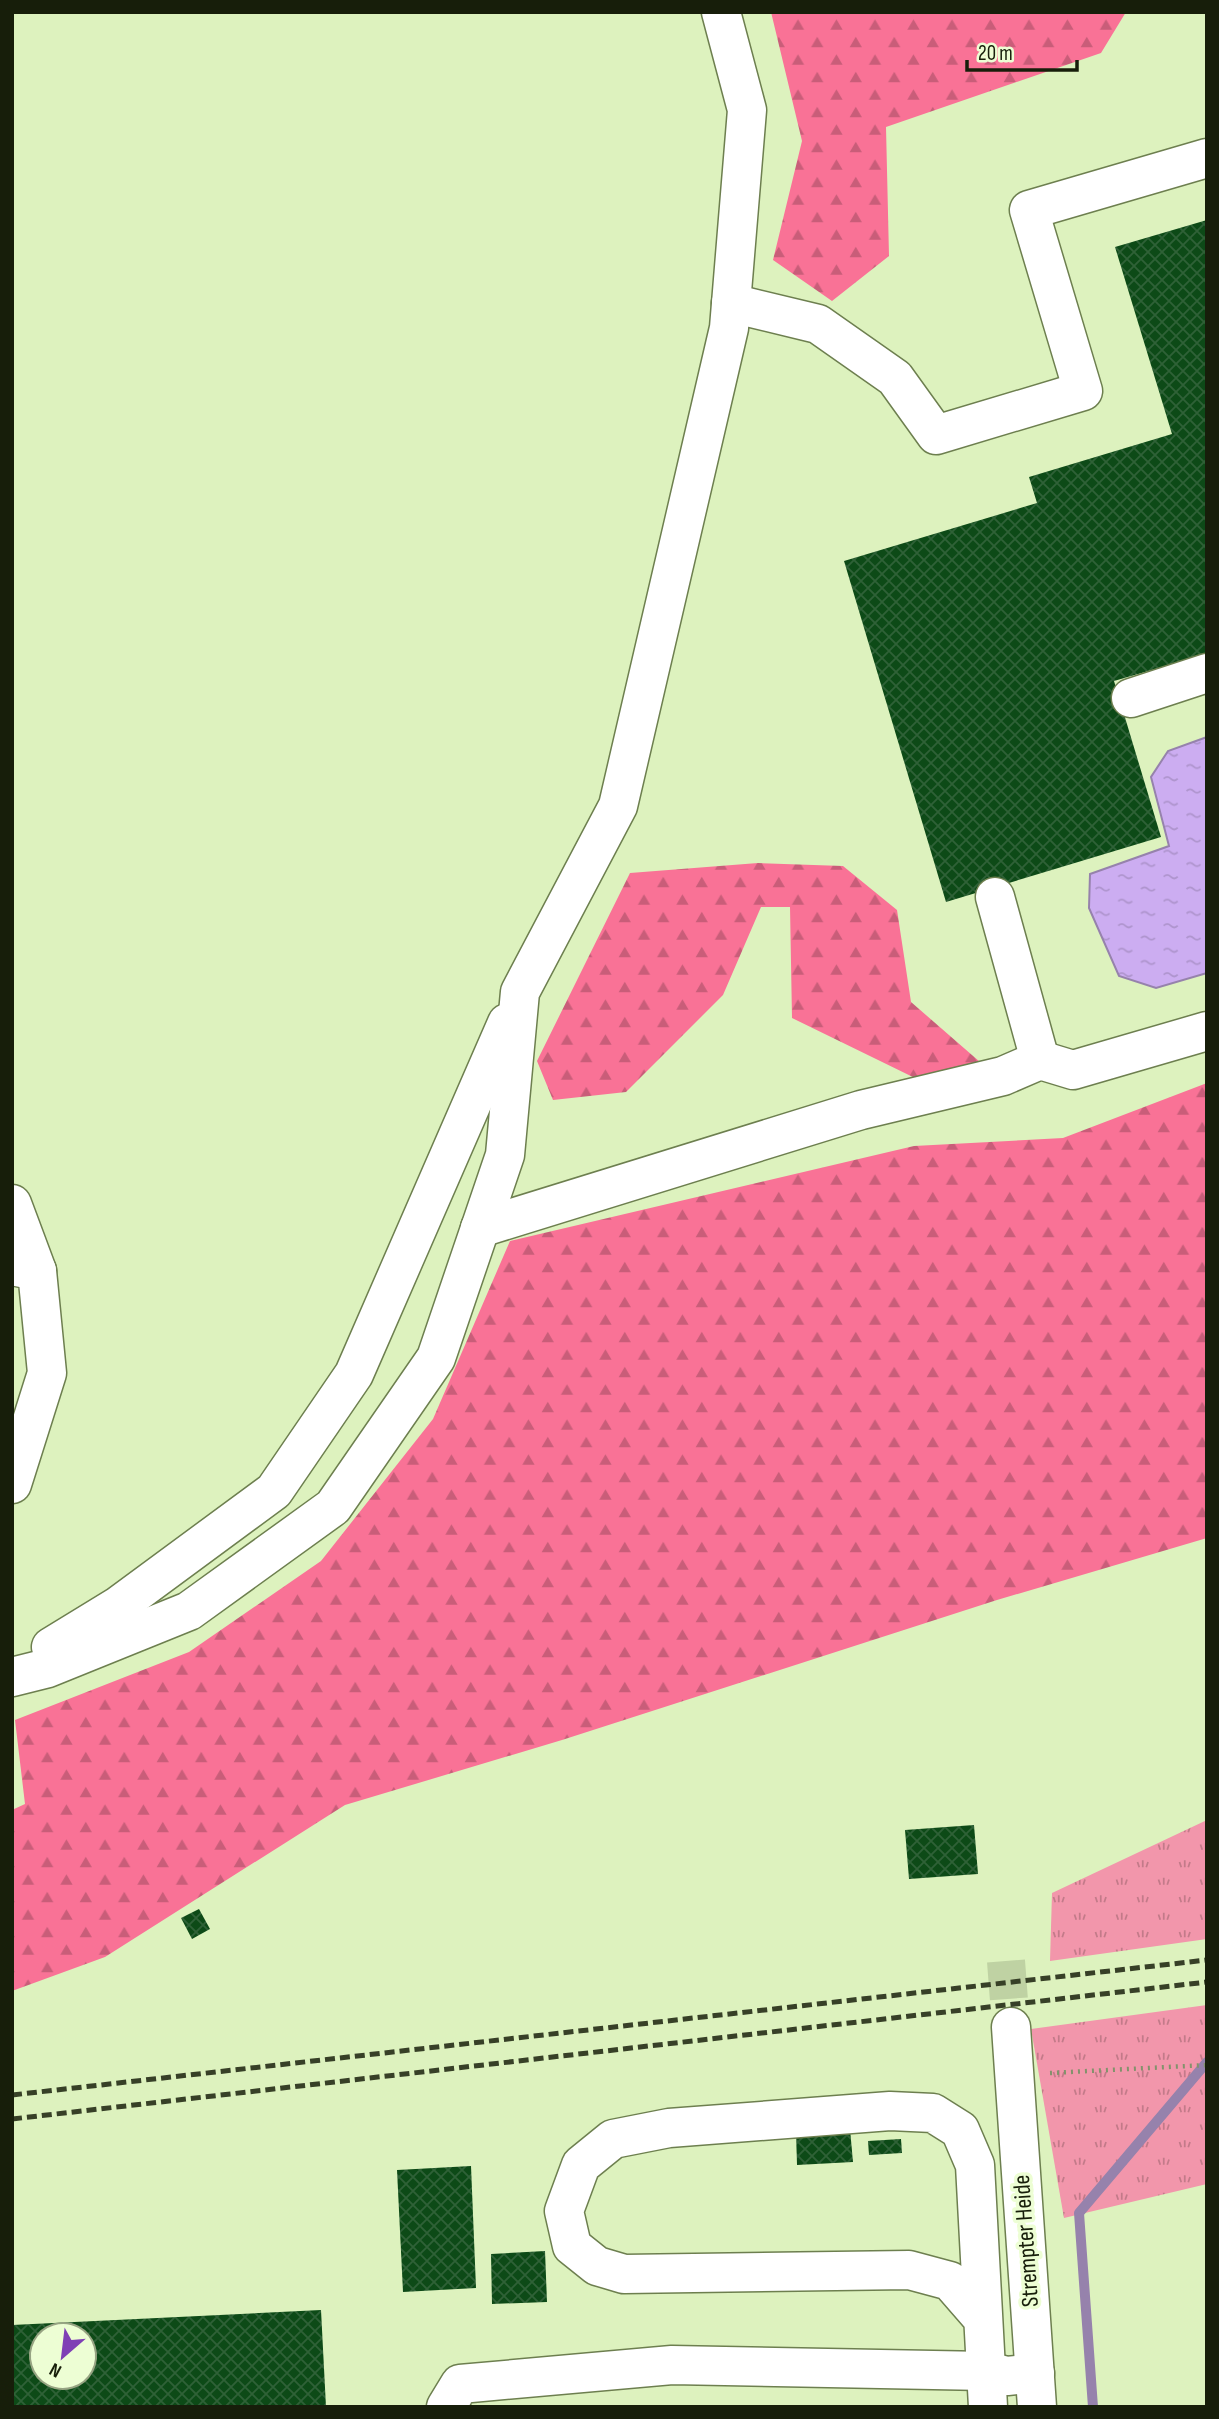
<svg xmlns="http://www.w3.org/2000/svg" width="1219" height="2419" font-family="'Sofia Sans Condensed',sans-serif">
<style>
.grass{fill:url(#grass-tufts)}
.forest{fill:url(#forest-firs)}
.water{fill:url(#water-ripples);stroke:#9682ac;stroke-width:2}
.lines{fill:none;stroke-linecap:round;stroke-linejoin:round}
.stream{stroke:#9682ac;stroke-width:10}
.building{fill:url(#building-cross-hatch);fill-rule:evenodd}
.minor-tunnel{stroke:#bfd2a3;stroke-width:38;stroke-dasharray:38 19;stroke-linecap:butt}
.minor-casing{stroke:#6d7f4f;stroke-width:41}
.path{stroke:#83926c;stroke-width:4.5;stroke-dasharray:2 5;stroke-linecap:butt}
.minor{stroke:#fff;stroke-width:38}
.rail{stroke:#374027;stroke-width:5;stroke-dasharray:10 5;stroke-linecap:butt}
.labels{text-anchor:middle;dominant-baseline:central;stroke-width:7;stroke-linejoin:round;paint-order:stroke}
.street-label{font-size:24px;fill:#171e0a;stroke:#edfed4}
</style>
<defs>
<pattern id="grass-tufts" width="24" height="20" patternUnits="userSpaceOnUse" patternTransform="scale(1.75)"><rect width="24" height="20" fill="#f296ab"/><path d="M3 7l-1-3M5 7V3M7 7l1-3M15 17l-1-3M17 17v-4M19 17l1-3" fill="none" stroke="#c37a89"/></pattern>
<pattern id="forest-firs" width="22" height="20" patternUnits="userSpaceOnUse" patternTransform="scale(1.75)"><rect width="22" height="20" fill="#f97296"/><path d="M5 1l3.5 6h-7zM16 11l3.5 6h-7z" fill="#c95d79"/></pattern>
<pattern id="water-ripples" width="26" height="14" patternUnits="userSpaceOnUse" patternTransform="scale(1.75)"><rect width="26" height="14" fill="#ccadf1"/><path d="M2 4q2-2 4 0t4 0M15 11q2-2 4 0t4 0" fill="none" stroke="#ae94cd"/></pattern>
<pattern id="building-cross-hatch" width="8" height="8" patternUnits="userSpaceOnUse" patternTransform="scale(1.75)"><rect width="8" height="8" fill="#0d4a17"/><path d="M0 0l8 8M0 8l8-8" fill="none" stroke="#2f6137"/></pattern>
</defs>
<rect width="100%" height="100%" fill="#ddf2be"/>
<g class="grass">
<polygon points="1207,1820 1207,1939 1050,1961 1052,1893"/>
<polygon points="1207,2005 1207,2184 1064,2218 1031,2029"/>
</g>
<g class="forest">
<polygon points="771,12 1126,12 1101,53 886,127 889,256 832,301 773,260 802,141"/>
<polygon points="758,863 843,866 897,910 911,1002 980,1062 917,1079 792,1018 790,907 761,907 723,995 626,1092 553,1100 537,1061 630,873"/>
<polygon points="1207,1083 1207,1538 997,1600 562,1740 345,1805 105,1957 12,1991 12,1810 25,1804 15,1720 189,1652 321,1561 433,1419 510,1241 914,1146 1063,1138"/>
</g>
<polygon class="water" points="1207,737 1207,973 1156,988 1119,976 1089,908 1090,874 1169,846 1151,777 1168,751"/>
<g class="lines">
<polyline class="stream" points="1093,2407 1079,2213 1207,2062"/>
</g>
<g class="building">
<polygon points="1207,220 1207,654 1114,681 1161,837 946,902 844,561 1037,503 1029,477 1172,434 1115,247"/>
<polygon points="974,1825 978,1874 909,1879 905,1830"/>
<polygon points="199,1909 210,1929 192,1939 181,1918"/>
<polygon points="850,2129 853,2162 797,2165 796,2133"/>
<polygon points="901,2139 902,2153 869,2155 868,2141"/>
<polygon points="471,2166 476,2288 403,2292 397,2170"/>
<polygon points="545,2251 547,2302 492,2304 491,2254"/>
<path d="M321 2310 326 2407H12V2325ZM42 2335H84V2377H42Z"/>
</g>
<g class="lines">
<polyline class="minor-tunnel" points="1006,1961 1011,2027"/>
<defs>
<g id="minor">
<polyline points="731,303 818,324 895,378 936,435 1083,391 1029,210 1207,158"/>
<polyline points="1131,698 1207,673"/>
<polyline points="995,897 1040,1060"/>
<polyline points="12,1204 37,1271"/>
<polyline points="480,1228 861,1110 1003,1076 1040,1060 1073,1070 1207,1031"/>
<polyline points="12,1266 37,1271 47,1373 12,1484"/>
<polyline points="51,1647 118,1606 274,1491 354,1374 507,1023"/>
<polyline points="12,1677 48,1668 189,1611 333,1507 436,1358 505,1155 520,992 618,806 729,328 747,110 721,12"/>
<polyline points="1011,2027 1037,2407"/>
<polyline points="983,2319 950,2281 909,2270 624,2274 597,2266 572,2246 564,2211 581,2165 613,2139 669,2128 890,2111 933,2113 960,2130 975,2165 988,2407"/>
<polyline points="446,2407 460,2384 672,2365 986,2371 1007,2376 1035,2373"/>
</g>
</defs>
<use href="#minor" class="minor-casing"/>
<polyline class="path" points="1050,2073 1207,2065"/>
<use href="#minor" class="minor"/>
<g class="rail">
<polyline points="12,2095 1207,1960"/>
<polyline points="12,2119 1207,1982"/>
</g>
</g>
<g class="labels">
<g class="street-label">
<text transform="translate(1026 2241) rotate(-94)">Strempter Heide</text>
</g>
</g>
<rect width="1219" height="2419" fill="none" stroke="#171e0a" stroke-width="28"/>
<g transform="translate(63 2356) rotate(208)"><circle r="33" fill="#edfed4" stroke="#97a483" stroke-width="2"/>
<path d="M0-5L12 26L0 18L-12 26Z" fill="#7f40b5"/>
<text y="-10" font-size="19" font-weight="bold" text-anchor="middle" fill="#171e0a">N</text>
</g>
<path d="M967 60v10h110v-10" fill="none" stroke="#171e0a" stroke-width="3.5"/>
<text x="978" y="60" font-size="21" fill="#171e0a" stroke="#edfed4" stroke-width="5" paint-order="stroke">20 m</text>
</svg>
